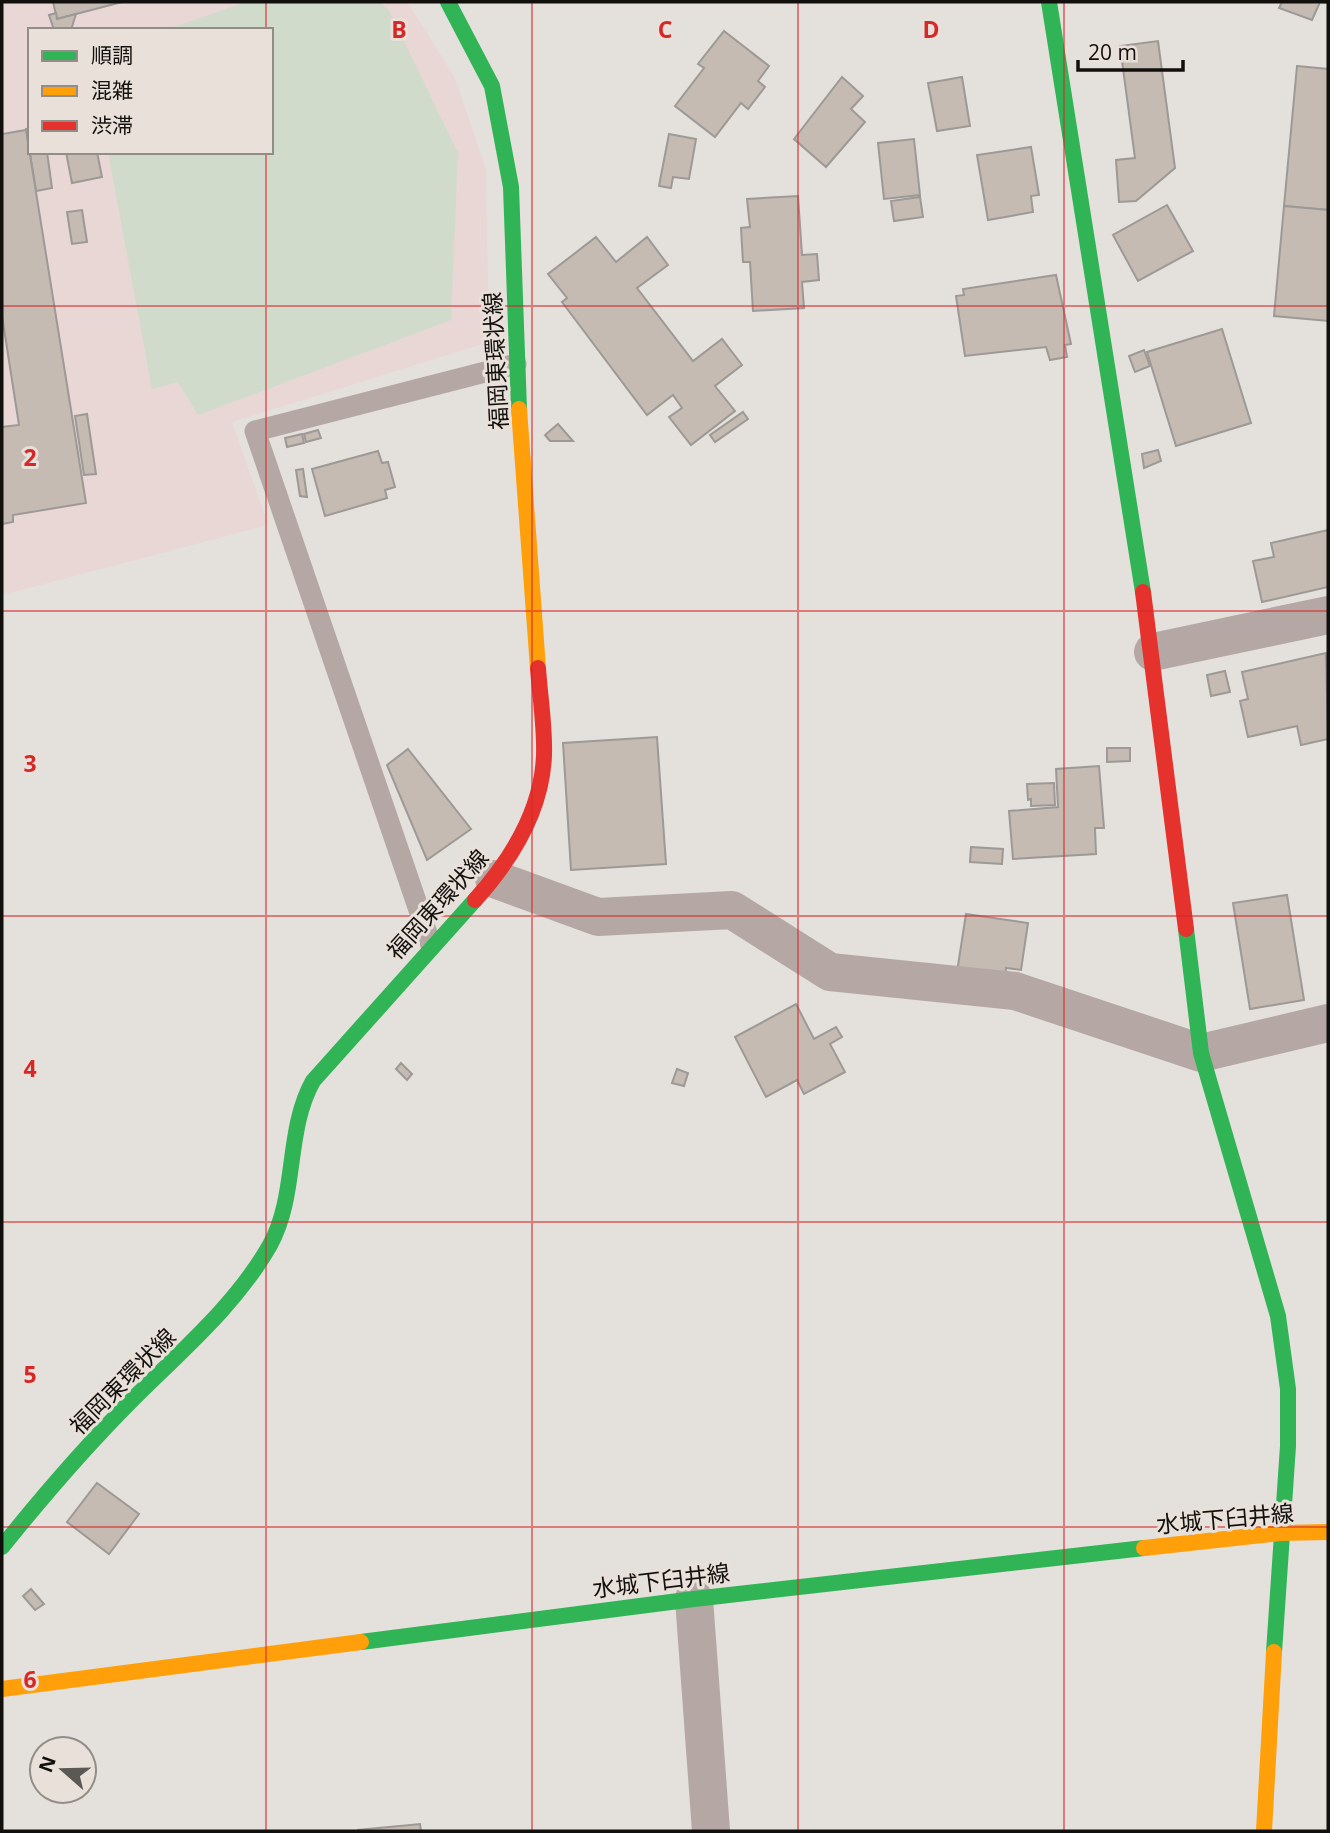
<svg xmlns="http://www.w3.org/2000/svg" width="1330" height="1833" font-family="'Open Sans','Noto Sans JP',sans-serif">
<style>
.education{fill:#e8d7d5;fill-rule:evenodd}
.green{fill:#d1dbcc}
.building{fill:#c5bbb2;stroke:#9c9996;stroke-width:2}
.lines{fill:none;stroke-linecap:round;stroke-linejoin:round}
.lane{stroke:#b5a8a4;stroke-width:21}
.street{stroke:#b5a8a4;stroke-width:38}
.fast{stroke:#30b455;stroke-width:16}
.slow{stroke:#ff9f0a;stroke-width:16}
.jam{stroke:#e5322d;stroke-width:16}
.grid{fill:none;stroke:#d62828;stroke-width:2;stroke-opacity:0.55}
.labels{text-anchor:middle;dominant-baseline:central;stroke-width:6;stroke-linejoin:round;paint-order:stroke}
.street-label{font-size:23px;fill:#12100d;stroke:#e8e0d9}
.grid-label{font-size:23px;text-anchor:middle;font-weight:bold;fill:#d62828;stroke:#e8e0d9;stroke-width:6;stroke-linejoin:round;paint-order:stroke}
</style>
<rect width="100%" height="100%" fill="#e4e0dc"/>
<path class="education" d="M2 2H407L454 76 486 169 489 342 232 422 268 525 2 595ZM30 30H271V152H30Z"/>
<polygon class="green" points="246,2 379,2 389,10 458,153 451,320 198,415 178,382 152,389 108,152 271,152 271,30 166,30"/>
<g class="building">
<polygon points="53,2 122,2 57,19"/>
<polygon points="1282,2 1328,2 1328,3 1320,2 1312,20 1279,8"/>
<polygon points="56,13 57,19 76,14 71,30 54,30 49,15"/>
<polygon points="724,31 769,66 758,81 765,87 748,109 741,103 715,137 675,106 704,68 698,64"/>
<polygon points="1158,41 1175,168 1136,201 1119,202 1116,160 1135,158 1120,46"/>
<polygon points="1297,66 1328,69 1328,210 1284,206"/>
<polygon points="842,77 863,96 851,109 865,122 826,167 794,139"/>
<polygon points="962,77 970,126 937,131 928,83"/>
<polygon points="30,128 30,152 47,152 52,188 36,191 26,129"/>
<polygon points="26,130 86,503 13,515 13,522 2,524 2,427 19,425 2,316 2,134"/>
<polygon points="669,134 696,139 689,179 673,177 671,188 659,186"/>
<polygon points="914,139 920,195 884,199 878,143"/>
<polygon points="1031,147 1039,195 1031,196 1033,212 988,220 977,155"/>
<polygon points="66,152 97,152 102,177 72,183"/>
<polygon points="798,196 802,255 817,254 819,280 802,282 804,308 753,311 750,262 743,262 741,228 750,227 747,199"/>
<polygon points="920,197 923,217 894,221 891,201"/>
<polygon points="1167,205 1193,251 1138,281 1113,235"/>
<polygon points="1284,206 1328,210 1328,321 1274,316"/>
<polygon points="82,210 87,242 72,244 67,212"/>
<polygon points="596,237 616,262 647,237 668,265 637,288 693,361 722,339 742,365 715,386 735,411 691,445 669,417 682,408 673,395 647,415 562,302 567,298 548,274"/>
<polygon points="1056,275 1071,344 1065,345 1067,357 1050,360 1046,347 965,356 956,296 964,295 963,289"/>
<polygon points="1222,329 1251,423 1176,446 1147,352"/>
<polygon points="1144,350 1150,366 1135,372 1129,356"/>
<polygon points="743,412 748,419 715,442 710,435"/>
<polygon points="87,414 96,474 84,475 75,416"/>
<polygon points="558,424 573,441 550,441 545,435"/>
<polygon points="318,430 321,438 306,442 304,434"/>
<polygon points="302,434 304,443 287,447 285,438"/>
<polygon points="1158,450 1161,461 1144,468 1142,454"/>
<polygon points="378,451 382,463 388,462 395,487 385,490 387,498 325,516 312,469"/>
<polygon points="303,469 307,497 300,496 296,470"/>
<polygon points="1328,530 1328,587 1262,602 1253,561 1274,557 1271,543"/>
<polygon points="1326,653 1328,739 1301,745 1297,726 1248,737 1240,701 1248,699 1242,672"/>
<polygon points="1225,671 1230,692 1211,696 1207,675"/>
<polygon points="657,737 666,864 571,870 563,743"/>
<polygon points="1107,748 1130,748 1130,761 1107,762"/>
<polygon points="408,749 471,829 427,860 387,765"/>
<polygon points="1099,766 1104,828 1095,828 1096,854 1013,859 1009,811 1058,807 1056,769"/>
<polygon points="1054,783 1055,805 1031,806 1031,799 1028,800 1027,784"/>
<polygon points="971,847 1003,849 1002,864 970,862"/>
<polygon points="1287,895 1304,1000 1250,1009 1233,903"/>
<polygon points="966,914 1028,923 1021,970 1006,968 1005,979 957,972"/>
<polygon points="796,1004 814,1039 836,1027 842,1037 830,1044 845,1072 804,1094 797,1080 766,1097 735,1037"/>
<polygon points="401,1063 412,1074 407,1080 396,1069"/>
<polygon points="677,1069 688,1073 684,1086 672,1083"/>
<polygon points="97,1483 139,1514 109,1554 67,1522"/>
<polygon points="31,1589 44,1604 35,1610 23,1596"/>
<polygon points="420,1824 421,1831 358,1831 358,1830"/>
</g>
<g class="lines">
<polyline class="lane" points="431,945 255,431 516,364"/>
<g class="street">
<polyline points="1153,652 1328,615"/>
<polyline points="494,879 598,917 732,910 830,972 1015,991 1201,1053 1328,1023"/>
<polyline points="694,1599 711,1831"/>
</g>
<g class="fast">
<polyline points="448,2 492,86 511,187 519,409"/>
<polyline points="1049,2 1143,592"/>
<polyline points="1186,929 1201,1053 1278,1316 1288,1389 1288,1446 1274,1652"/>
<path d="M2 1547C43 1496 86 1446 132 1400 181 1351 236 1305 270 1245 298 1194 285 1131 313 1081L475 900"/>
<polyline points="361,1642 694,1599 1144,1548"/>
</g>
<g class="slow">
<polyline points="519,409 538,668"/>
<polyline points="1144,1548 1280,1533 1328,1532"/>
<polyline points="2,1689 361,1642"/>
<polyline points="1264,1831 1274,1652"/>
</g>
<g class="jam">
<polyline points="1143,592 1186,929"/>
<path d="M475 900C511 860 542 811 544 755 545 727 540 697 538 668"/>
</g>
</g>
<path class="grid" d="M266 2V30M532 2V1831M798 2V1831M1064 2V1831M266 152V1831M2 306H1328M2 611H1328M2 916H1328M2 1222H1328M2 1527H1328"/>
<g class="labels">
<g class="street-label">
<text transform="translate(495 361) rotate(-93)">福岡東環状線</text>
<text transform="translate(437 904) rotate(-48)">福岡東環状線</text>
<text transform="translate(122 1381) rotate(-45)">福岡東環状線</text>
<text transform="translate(1225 1518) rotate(-5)">水城下臼井線</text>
<text transform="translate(661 1580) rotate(-7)">水城下臼井線</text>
</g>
</g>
<g class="grid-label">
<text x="399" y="38">B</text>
<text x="665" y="38">C</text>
<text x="931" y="38">D</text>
<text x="30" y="466">2</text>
<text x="30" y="772">3</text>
<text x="30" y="1077">4</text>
<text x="30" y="1383">5</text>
<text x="30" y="1688">6</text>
</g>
<rect width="1330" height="1833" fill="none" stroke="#12100d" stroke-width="7"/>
<rect x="28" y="28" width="245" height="126" fill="#e8e0d9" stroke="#928d87" stroke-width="2"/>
<rect x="42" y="51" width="35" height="10" fill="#30b455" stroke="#928d87" stroke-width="2"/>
<text x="91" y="63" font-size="21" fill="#12100d">順調</text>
<rect x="42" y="86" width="35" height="10" fill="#ff9f0a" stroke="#928d87" stroke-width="2"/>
<text x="91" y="98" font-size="21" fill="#12100d">混雑</text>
<rect x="42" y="121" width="35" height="10" fill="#e5322d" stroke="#928d87" stroke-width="2"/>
<text x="91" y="133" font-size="21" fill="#12100d">渋滞</text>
<g transform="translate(63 1770) rotate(290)"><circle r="33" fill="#e8e0d9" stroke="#928d87" stroke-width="2"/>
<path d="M0-5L12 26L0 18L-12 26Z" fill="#5c5955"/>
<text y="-10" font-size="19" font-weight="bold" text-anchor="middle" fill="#12100d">N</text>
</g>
<path d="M1078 60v10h105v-10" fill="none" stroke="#12100d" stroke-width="3.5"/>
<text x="1088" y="60" font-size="21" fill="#12100d" stroke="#e8e0d9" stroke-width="5" paint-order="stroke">20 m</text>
</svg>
